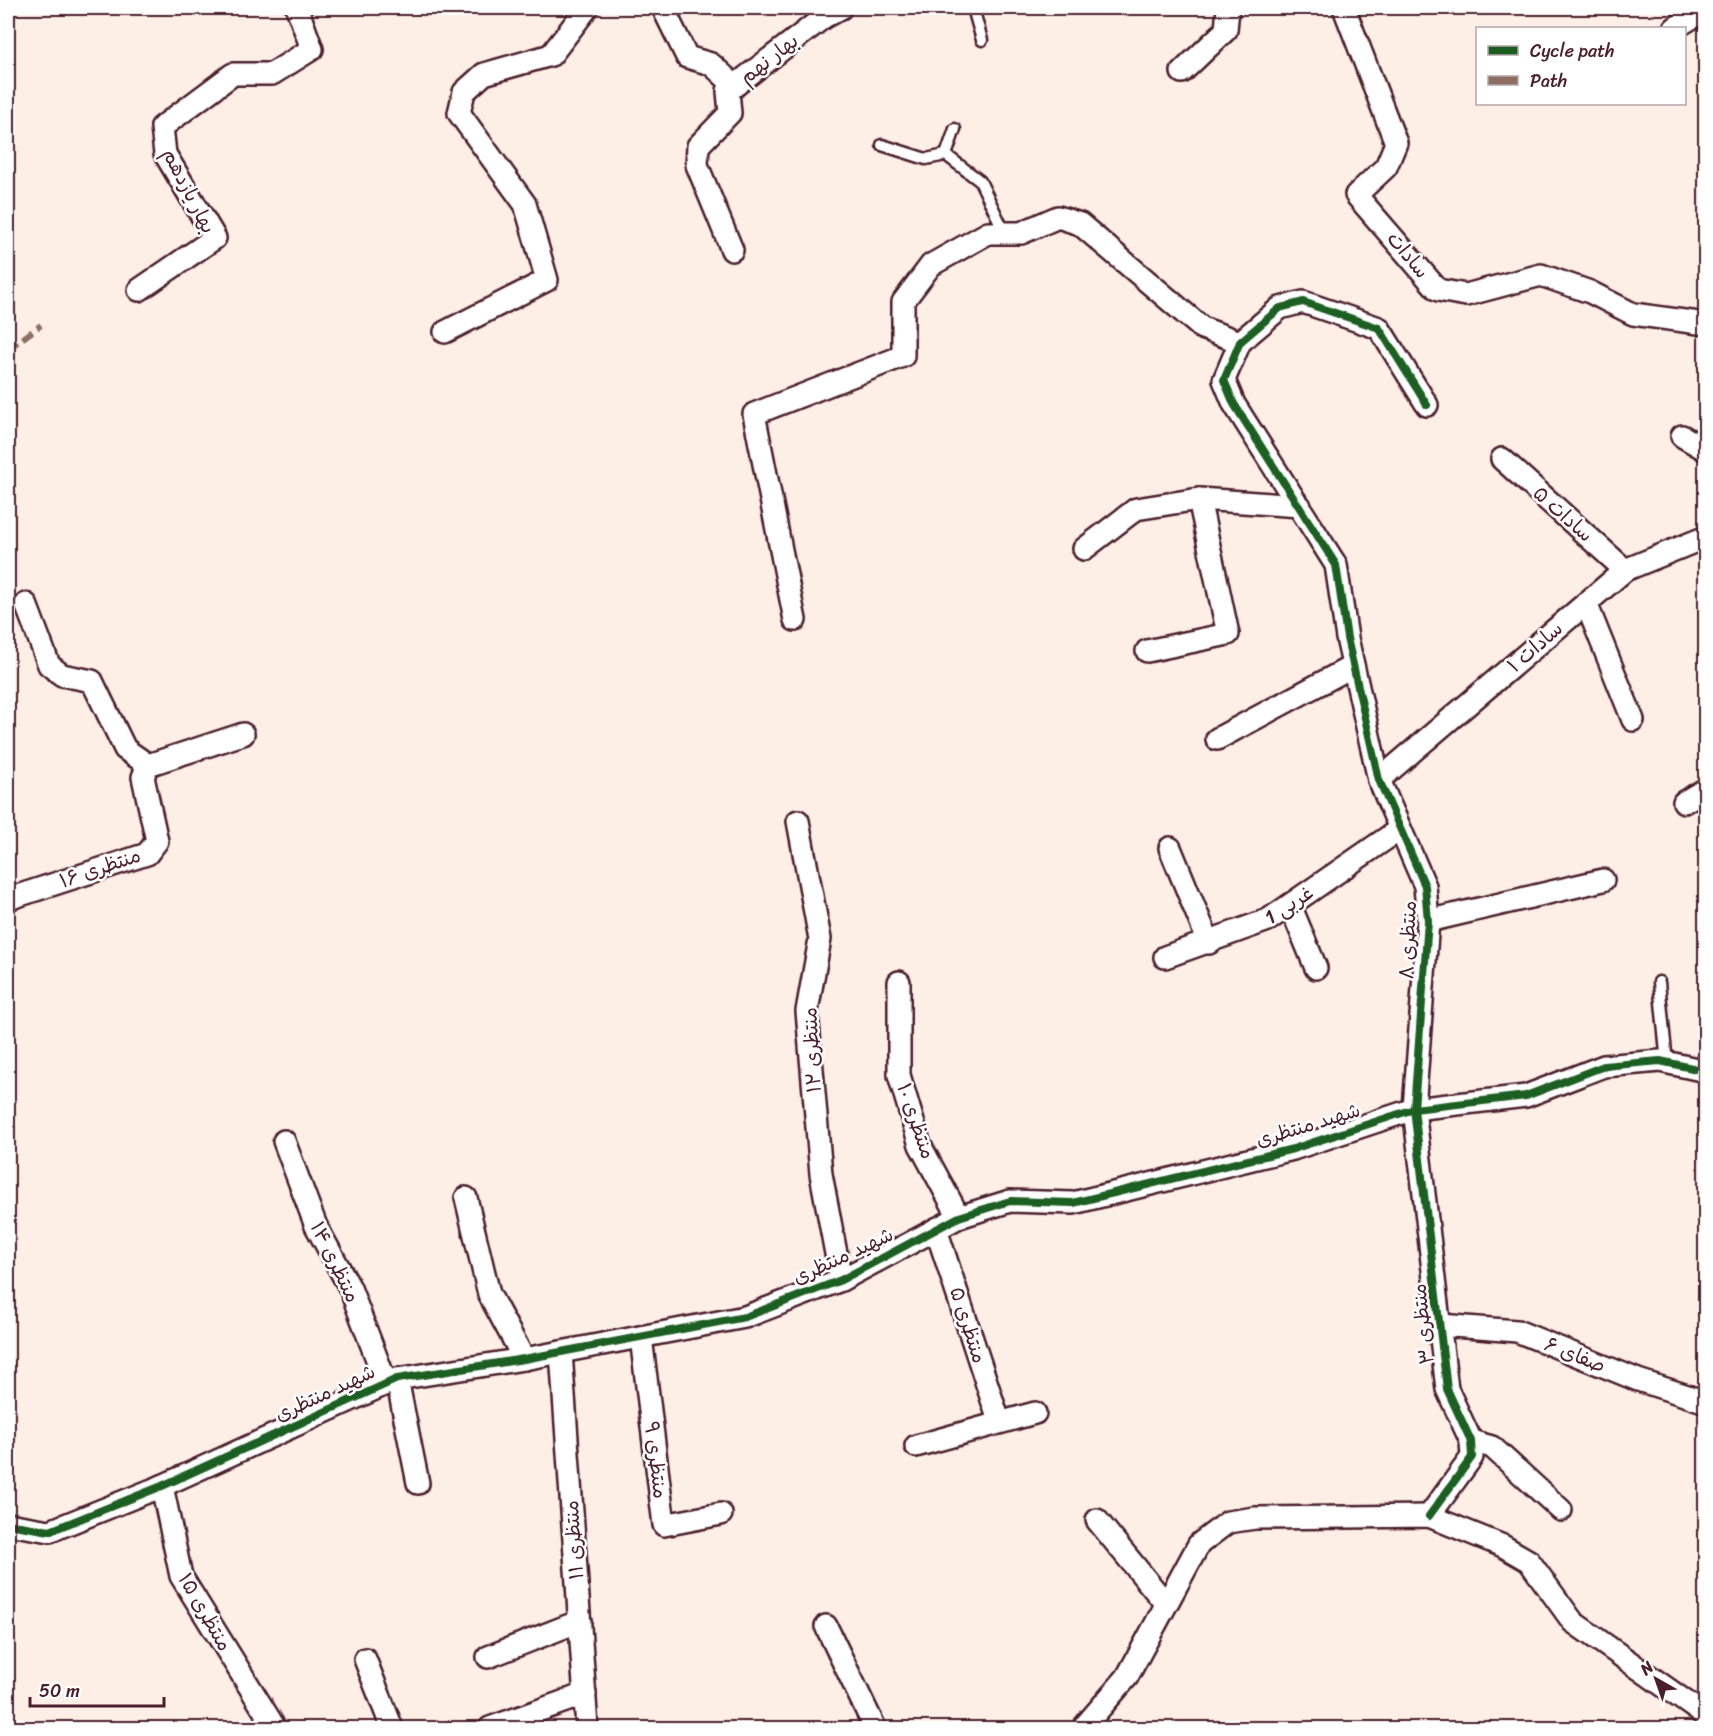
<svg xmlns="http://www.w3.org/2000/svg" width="1713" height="1736" font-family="Sriracha,'Playpen Sans Arabic',sans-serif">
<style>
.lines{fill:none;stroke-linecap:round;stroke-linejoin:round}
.lane-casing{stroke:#4a1f2b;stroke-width:15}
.street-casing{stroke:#4a1f2b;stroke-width:26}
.lane{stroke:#fff;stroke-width:10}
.street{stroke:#fff;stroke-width:21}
.quiet{stroke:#8d6e63;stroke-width:6;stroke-dasharray:12 6;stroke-linecap:butt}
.cycleway-casing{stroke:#fff;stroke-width:11}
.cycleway{stroke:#1b5e20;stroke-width:8}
.labels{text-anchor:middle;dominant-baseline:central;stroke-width:5;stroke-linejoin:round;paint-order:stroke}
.street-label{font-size:20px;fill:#4a1f2b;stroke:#fff}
</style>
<rect width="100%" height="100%" fill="#feefe6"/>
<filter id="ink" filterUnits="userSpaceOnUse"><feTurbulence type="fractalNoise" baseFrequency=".0167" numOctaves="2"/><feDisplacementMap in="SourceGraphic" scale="12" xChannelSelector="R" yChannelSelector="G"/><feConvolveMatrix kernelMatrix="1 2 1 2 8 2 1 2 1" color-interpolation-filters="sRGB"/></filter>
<g filter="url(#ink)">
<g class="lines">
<defs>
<g id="lane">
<polyline points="973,8 982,40"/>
<polyline points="955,129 946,155 980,181 1005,233"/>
<polyline points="882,145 926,159 946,155"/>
<polyline points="1659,982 1667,1063"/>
</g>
<g id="street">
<polyline points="663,8 687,57 711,64 735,86"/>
<polyline points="1344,8 1396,143 1386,167 1356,195 1438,290 1466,295 1541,275 1590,292 1633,314 1706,324"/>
<polyline points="1675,28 1706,9"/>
<polyline points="1182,72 1226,30 1228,8"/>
<polyline points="732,250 697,165 698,146 730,113 728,91 824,17 841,8"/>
<polyline points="139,290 215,238 165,154 162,127 233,74 272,74 312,49 297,8"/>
<polyline points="445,332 547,280 525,204 459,113 464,92 484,74 551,55 587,8"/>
<polyline points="1427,405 1379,328 1303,302 1280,308 1240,342 1224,380 1234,404 1336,565 1347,638 1379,780 1425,886 1428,921 1414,1109 1447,1389 1471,1441 1472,1457 1429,1516"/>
<polyline points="1682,436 1706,450"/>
<polyline points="1502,459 1625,570"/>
<polyline points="1084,549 1136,509 1199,499 1300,506"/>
<polyline points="1586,603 1633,720"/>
<polyline points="26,604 49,665 62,675 92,681 125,749 148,765"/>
<polyline points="795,620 754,414 903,356 903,302 931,265 988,233 1021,233 1058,217 1080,224 1202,328 1240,342"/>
<polyline points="1147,651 1228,634 1199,499"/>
<polyline points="1217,739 1353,666"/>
<polyline points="1379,780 1625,570 1706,537"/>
<polyline points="1684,802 1706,789"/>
<polyline points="798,821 820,939 807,1011 821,1174 841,1280"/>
<polyline points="1170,848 1209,943"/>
<polyline points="8,899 147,854 157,841 143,777 148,765 243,734"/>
<polyline points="1290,905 1316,968"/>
<polyline points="1428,921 1603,880"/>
<polyline points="1165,957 1268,920 1400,829"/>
<polyline points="899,982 899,1075 920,1145 959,1217"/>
<polyline points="284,1141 316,1226 350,1288 386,1383"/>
<polyline points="466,1198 489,1294 524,1359"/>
<polyline points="936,1229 999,1421"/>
<polyline points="1440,1325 1517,1331 1638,1380 1706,1402"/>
<polyline points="641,1337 664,1525 721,1514"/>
<polyline points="561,1352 587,1728"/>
<polyline points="397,1379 418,1483"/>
<polyline points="1471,1441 1492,1447 1561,1510"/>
<polyline points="916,1446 1035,1413"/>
<polyline points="162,1486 181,1576 275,1728"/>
<polyline points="1097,1520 1166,1604"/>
<polyline points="8,1524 50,1531 162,1486 397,1379 524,1359 745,1317 841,1280 959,1217 1010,1201 1073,1203 1293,1149 1414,1109 1526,1096 1604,1066 1660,1061 1706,1071"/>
<polyline points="826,1626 875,1728"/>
<polyline points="488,1657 580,1621"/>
<polyline points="365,1659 392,1728"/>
<polyline points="490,1728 585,1694"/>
<polyline points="1083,1728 1127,1677 1199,1544 1228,1522 1255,1518 1429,1516 1503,1546 1529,1561 1573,1622 1706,1716"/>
</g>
</defs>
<use href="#lane" class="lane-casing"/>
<use href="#street" class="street-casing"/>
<use href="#lane" class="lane"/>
<use href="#street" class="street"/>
<polyline class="quiet" points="8,349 41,325"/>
<defs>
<g id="cycleway">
<polyline points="1427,405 1379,328 1303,302 1280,308 1240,342 1224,380 1234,404 1336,565 1347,638 1379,780 1425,886 1428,921 1414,1109 1447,1389 1471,1441 1472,1457 1429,1516"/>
<polyline points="8,1524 50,1531 162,1486 397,1379 524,1359 745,1317 841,1280 959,1217 1010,1201 1073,1203 1293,1149 1414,1109 1526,1096 1604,1066 1660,1061 1706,1071"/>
</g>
</defs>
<use href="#cycleway" class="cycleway-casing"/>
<use href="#cycleway" class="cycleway"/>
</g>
</g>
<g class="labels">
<g class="street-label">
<text transform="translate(769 59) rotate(-38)">بهار نهم</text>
<text transform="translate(189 191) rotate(63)">بهار یازدهم</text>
<text transform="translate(1408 255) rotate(50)">سادات</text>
<text transform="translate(1563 514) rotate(42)">سادات ۵</text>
<text transform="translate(1535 647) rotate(-41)">سادات ۱</text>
<text transform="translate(100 868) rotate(-19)">منتظری ۱۶</text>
<text transform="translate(1289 905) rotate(-33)">غربی 1</text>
<text transform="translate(1408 940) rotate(-88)">منتظری ۸</text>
<text transform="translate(812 1050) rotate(-93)">منتظری ۱۲</text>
<text transform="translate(916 1121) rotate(71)">منتظری ۱۰</text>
<text transform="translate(1308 1125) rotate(-17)">شهید منتظری</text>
<text transform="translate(843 1256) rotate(-25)">شهید منتظری</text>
<text transform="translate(335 1262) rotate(64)">منتظری ۱۴</text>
<text transform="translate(1423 1324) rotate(-96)">منتظری ۳</text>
<text transform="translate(968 1325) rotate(72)">منتظری ۵</text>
<text transform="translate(1575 1355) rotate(22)">صفای ۶</text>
<text transform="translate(325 1393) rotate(-25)">شهید منتظری</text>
<text transform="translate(656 1460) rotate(83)">منتظری ۹</text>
<text transform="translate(574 1540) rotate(-94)">منتظری ۱۱</text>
<text transform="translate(205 1612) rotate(60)">منتظری ۱۵</text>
</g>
</g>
<rect width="1713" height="1736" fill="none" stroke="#fff" stroke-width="30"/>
<rect x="15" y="15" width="1683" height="1706" fill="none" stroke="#4a1f2b" stroke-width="2" filter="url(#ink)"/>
<rect x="1476" y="27" width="210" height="78" fill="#ffffff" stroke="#b7a5aa" stroke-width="1.5"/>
<rect x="1488" y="46" width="30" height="9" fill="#1b5e20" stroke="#b7a5aa" stroke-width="1.5"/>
<text x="1530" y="57" font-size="18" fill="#4a1f2b">Cycle path</text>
<rect x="1488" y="76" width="30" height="9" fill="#8d6e63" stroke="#b7a5aa" stroke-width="1.5"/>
<text x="1530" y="87" font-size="18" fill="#4a1f2b">Path</text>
<g transform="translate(1656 1679) rotate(320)" stroke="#ffffff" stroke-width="4.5" paint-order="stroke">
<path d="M0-4.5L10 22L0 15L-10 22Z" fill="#4a1f2b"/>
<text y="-9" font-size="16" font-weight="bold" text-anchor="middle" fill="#4a1f2b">N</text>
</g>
<path d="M30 1697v9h134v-9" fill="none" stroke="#4a1f2b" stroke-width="3"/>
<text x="39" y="1697" font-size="18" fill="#4a1f2b" stroke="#ffffff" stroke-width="4.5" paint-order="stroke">50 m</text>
</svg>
